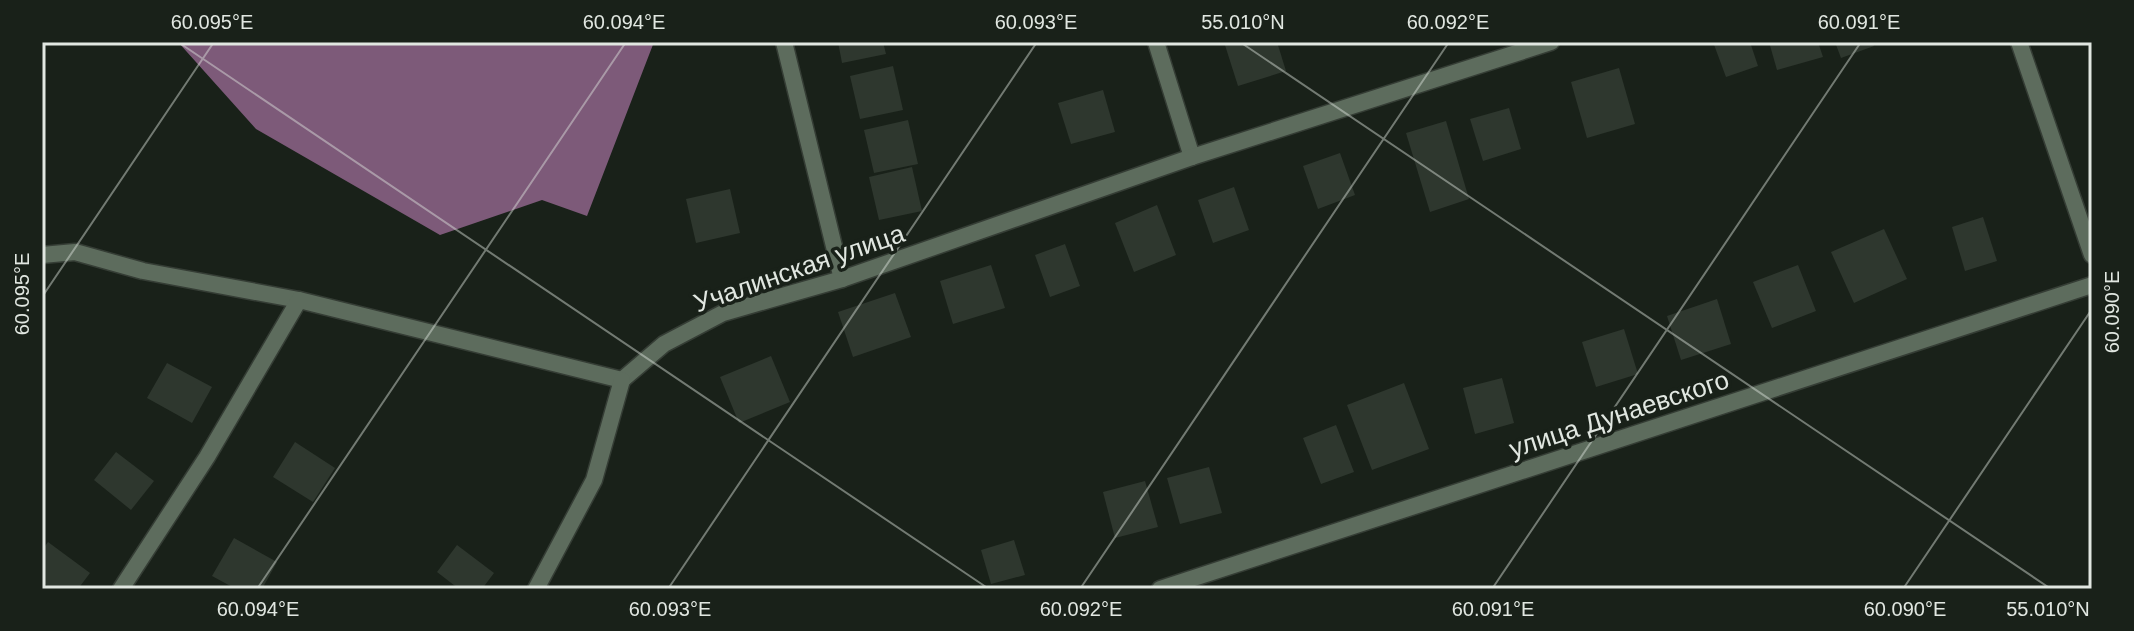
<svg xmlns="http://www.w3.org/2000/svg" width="2134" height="631" font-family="Arial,sans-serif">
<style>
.water{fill:#7d5a79}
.building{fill:#2e372e}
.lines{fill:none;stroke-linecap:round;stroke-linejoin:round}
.street-casing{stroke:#353d35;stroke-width:19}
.street{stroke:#5d6c5d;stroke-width:16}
.ticks{fill:none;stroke:#e1e7e1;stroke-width:2;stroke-opacity:0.45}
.labels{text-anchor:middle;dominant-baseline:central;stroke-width:7;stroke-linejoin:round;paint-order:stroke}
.street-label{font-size:26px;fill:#e1e7e1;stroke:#192119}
.neatline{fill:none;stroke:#e1e7e1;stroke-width:3}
.ticks-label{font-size:20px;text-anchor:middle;fill:#e1e7e1}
</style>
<rect width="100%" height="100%" fill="#192119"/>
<polygon class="water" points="178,42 654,42 587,216 542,200 440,235 256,129"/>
<g class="building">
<polygon points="838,42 883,42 886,54 842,63"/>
<polygon points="1224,42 1277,42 1286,71 1238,86"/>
<polygon points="1713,42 1750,42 1758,66 1726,77"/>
<polygon points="1769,42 1818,42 1823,57 1777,70"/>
<polygon points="1835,42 1872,42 1874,46 1841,58"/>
<polygon points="893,66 903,110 860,119 850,76"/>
<polygon points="1619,68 1635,124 1587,138 1571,82"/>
<polygon points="1103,90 1115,132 1071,144 1058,103"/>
<polygon points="1509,108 1521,149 1483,161 1470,119"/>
<polygon points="908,120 918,164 874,173 864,130"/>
<polygon points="1446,121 1469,199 1430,212 1406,133"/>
<polygon points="1340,153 1355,195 1318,209 1303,166"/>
<polygon points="912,167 922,211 879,220 869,177"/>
<polygon points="1234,187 1249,230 1213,243 1198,200"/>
<polygon points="730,189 740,233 696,243 686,199"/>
<polygon points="1157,205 1176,255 1134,272 1115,223"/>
<polygon points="1983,217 1997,261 1965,271 1952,227"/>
<polygon points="1884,229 1907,279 1854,303 1831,252"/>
<polygon points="1065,244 1080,286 1050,297 1035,255"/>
<polygon points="991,265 1005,308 953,324 940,281"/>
<polygon points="1798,265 1816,311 1772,328 1753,282"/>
<polygon points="895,293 911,337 853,357 838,312"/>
<polygon points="1717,299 1731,344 1681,360 1667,316"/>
<polygon points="1624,329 1638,374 1596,387 1582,342"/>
<polygon points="771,356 790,402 739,423 720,377"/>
<polygon points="167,363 212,387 192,423 147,398"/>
<polygon points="1502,378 1514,423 1475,434 1463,388"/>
<polygon points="1404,383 1429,449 1372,470 1347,405"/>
<polygon points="1336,425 1354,472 1321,484 1303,438"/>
<polygon points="295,442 335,468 313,502 273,477"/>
<polygon points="116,452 154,481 131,510 94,480"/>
<polygon points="1209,467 1222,513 1180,524 1167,478"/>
<polygon points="1145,481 1158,527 1115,538 1103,492"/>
<polygon points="234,538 277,562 262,589 236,589 212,576"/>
<polygon points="1014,540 1025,575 991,584 981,550"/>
<polygon points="48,542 90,573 78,589 52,589 42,582 42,550"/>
<polygon points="457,545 494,573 482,589 459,589 437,572"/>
</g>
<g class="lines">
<defs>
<g id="street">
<polyline points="784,42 842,279"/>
<polyline points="1156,42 1192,157"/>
<polyline points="2019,42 2092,255"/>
<polyline points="42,255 75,252 143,271 299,300"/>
<polyline points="622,380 664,344 723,313 842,279 1192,157 1551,42"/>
<polyline points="121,589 207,457 299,300 622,380"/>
<polyline points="536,589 594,480 622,380"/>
<polyline points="1160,589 2092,285"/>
</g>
</defs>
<use href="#street" class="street-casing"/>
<use href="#street" class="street"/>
</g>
<path class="ticks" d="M178 42 989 589M1240 42 2051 589M42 297 214 42M257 589 626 42M668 589 1037 42M1080 589 1449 42M1492 589 1861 42M1903 589 2092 309"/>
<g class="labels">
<g class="street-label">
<text transform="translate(799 268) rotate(-19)">Учалинская улица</text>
<text transform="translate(1619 414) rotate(-18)">улица Дунаевского</text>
</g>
</g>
<rect width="2134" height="631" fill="none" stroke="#192119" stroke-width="88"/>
<rect x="44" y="44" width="2046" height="543" class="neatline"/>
<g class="ticks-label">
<text x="212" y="29">60.095°E</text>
<text x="624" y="29">60.094°E</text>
<text x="1036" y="29">60.093°E</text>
<text x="1243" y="29">55.010°N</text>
<text x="1448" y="29">60.092°E</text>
<text x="1859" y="29">60.091°E</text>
<text transform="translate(22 294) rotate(-90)" y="7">60.095°E</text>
<text transform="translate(2112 312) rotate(-90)" y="7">60.090°E</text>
<text x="258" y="616">60.094°E</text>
<text x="670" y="616">60.093°E</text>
<text x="1081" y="616">60.092°E</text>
<text x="1493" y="616">60.091°E</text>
<text x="1905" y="616">60.090°E</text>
<text x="2048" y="616">55.010°N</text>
</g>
</svg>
